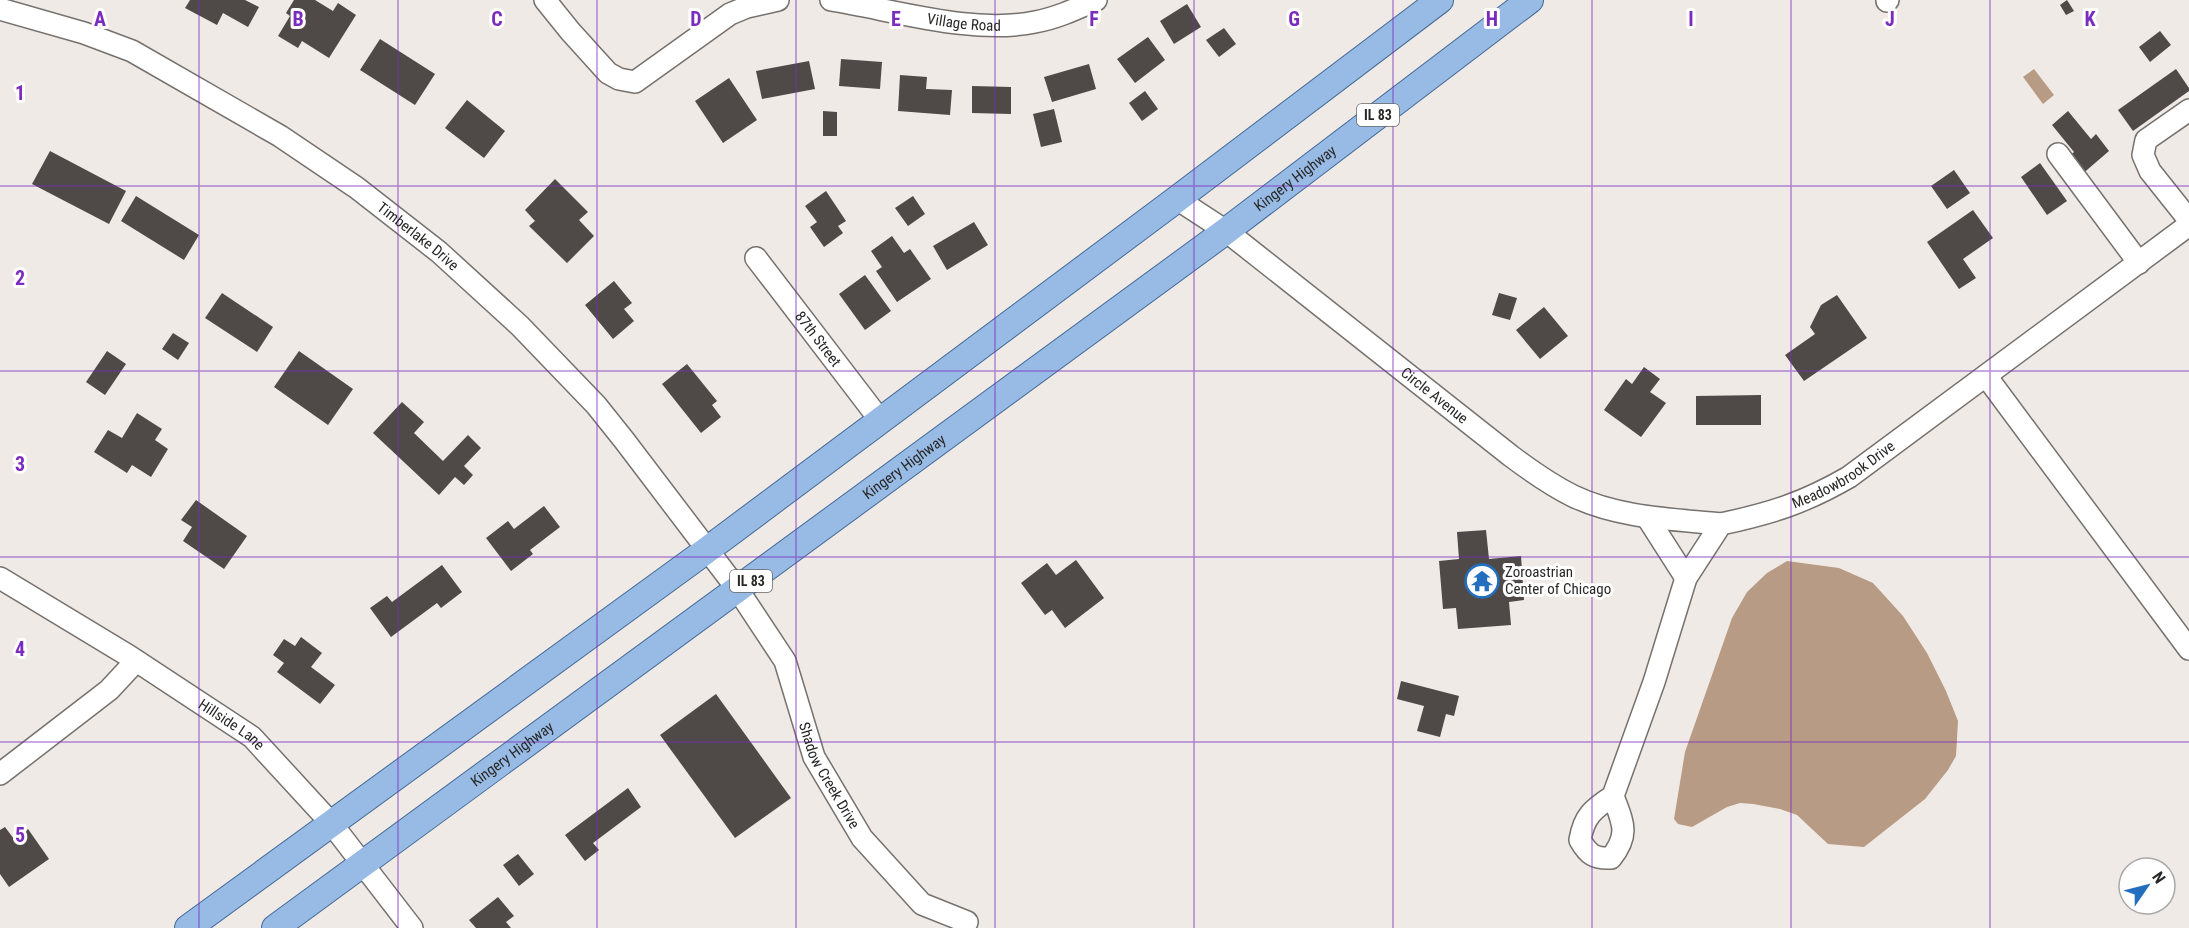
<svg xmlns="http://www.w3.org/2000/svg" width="2189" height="928" font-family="'Roboto Condensed',sans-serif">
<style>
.water{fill:#b89b84}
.building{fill:#4f4a47}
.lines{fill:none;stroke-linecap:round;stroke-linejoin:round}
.minor-casing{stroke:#76716d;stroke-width:24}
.major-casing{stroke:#446a97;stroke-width:28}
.minor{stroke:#fff;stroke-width:21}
.major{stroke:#97bbe5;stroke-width:26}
.grid{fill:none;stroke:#7b2cbf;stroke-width:1.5;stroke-opacity:0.55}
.labels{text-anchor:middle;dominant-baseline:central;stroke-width:6;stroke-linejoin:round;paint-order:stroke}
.shield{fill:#fff;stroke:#6a6868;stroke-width:1.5}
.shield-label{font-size:14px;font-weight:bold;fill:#2a2827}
.street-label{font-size:15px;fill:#2a2827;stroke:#fff}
.poi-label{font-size:15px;fill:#2a2827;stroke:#fff;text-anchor:start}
.grid-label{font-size:20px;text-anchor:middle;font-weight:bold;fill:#7b2cbf;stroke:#fff;stroke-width:6;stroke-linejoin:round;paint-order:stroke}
</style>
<rect width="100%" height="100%" fill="#f0eae6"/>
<g class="water">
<polygon points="2034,69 2054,95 2043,104 2023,77"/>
<polygon points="1787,561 1839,568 1873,583 1903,616 1927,653 1946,691 1958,721 1956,756 1948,770 1925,799 1864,847 1828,844 1797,815 1780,809 1753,804 1740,803 1727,807 1692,827 1678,824 1674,819 1685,752 1732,618 1747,592 1767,573"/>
</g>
<g class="building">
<polygon points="190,0 245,0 259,7 248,27 223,13 217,25 185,8"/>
<polygon points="294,0 315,0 333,11 338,3 356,15 329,58 302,41 298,48 278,36 290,16 286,13"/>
<polygon points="2067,0 2074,11 2066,15 2060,5"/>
<polygon points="1187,4 1201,27 1174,44 1160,21"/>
<polygon points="1224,28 1236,44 1219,57 1206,40"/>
<polygon points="2160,31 2171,45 2150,62 2139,47"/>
<polygon points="1148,37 1165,60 1135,83 1117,59"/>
<polygon points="380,39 435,74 415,105 360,70"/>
<polygon points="841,59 882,62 880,89 839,86"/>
<polygon points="809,61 815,89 762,99 756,71"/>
<polygon points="1089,64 1096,89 1052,102 1044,77"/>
<polygon points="2176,69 2189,88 2189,91 2133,131 2118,110"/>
<polygon points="900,75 927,77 926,89 952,90 950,115 898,111"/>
<polygon points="729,78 757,120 723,143 695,101"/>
<polygon points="972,86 1011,87 1011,114 972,113"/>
<polygon points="1145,91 1158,109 1142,121 1129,103"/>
<polygon points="467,100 505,131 484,158 445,128"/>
<polygon points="1054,109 1062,142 1041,147 1033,114"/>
<polygon points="823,111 837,112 837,136 823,136"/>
<polygon points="2068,111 2091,139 2096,134 2109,151 2080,176 2066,159 2074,152 2052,125"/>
<polygon points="50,151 126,191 109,224 32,184"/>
<polygon points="2040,163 2067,201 2047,215 2021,177"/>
<polygon points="1954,170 1970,193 1947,209 1931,186"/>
<polygon points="555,179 588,212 579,220 594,236 567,263 529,226 535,221 525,210"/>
<polygon points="826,191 846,221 838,226 843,233 824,247 810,227 817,222 805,206"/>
<polygon points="136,196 199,235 184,260 121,221"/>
<polygon points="913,196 925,214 908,226 895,208"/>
<polygon points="1973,210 1993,238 1963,259 1976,278 1959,289 1927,242"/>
<polygon points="974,222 988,245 947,270 933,246"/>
<polygon points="892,236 904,253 910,249 931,279 897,302 876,271 882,267 871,251"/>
<polygon points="865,275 891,311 865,330 839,294"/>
<polygon points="614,281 632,303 624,309 634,321 613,339 585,305"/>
<polygon points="222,293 273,327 257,352 205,318"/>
<polygon points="1499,293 1517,298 1510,320 1492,315"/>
<polygon points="1837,295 1867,338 1804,381 1785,355 1815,334 1810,327 1821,305"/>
<polygon points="1544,307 1568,336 1540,359 1516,330"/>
<polygon points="173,333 189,343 178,360 162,349"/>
<polygon points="107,351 126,364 105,395 86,382"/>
<polygon points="299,351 353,389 328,425 274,387"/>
<polygon points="687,364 717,401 712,405 721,417 701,433 662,384"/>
<polygon points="1644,367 1660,379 1650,392 1666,403 1641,437 1604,410 1626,379 1632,384"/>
<polygon points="1761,395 1761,425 1696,425 1696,396"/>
<polygon points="402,402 424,422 414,433 443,461 468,435 481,448 464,466 473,475 464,485 455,477 439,495 373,433"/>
<polygon points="137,413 162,429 155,440 168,449 151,477 132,465 127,473 94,452 108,430 122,438"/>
<polygon points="196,500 247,536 224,569 183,541 192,527 181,520"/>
<polygon points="544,506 560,527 530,550 533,554 511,571 486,538 508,521 514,529"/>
<polygon points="1486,530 1489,559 1521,556 1524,600 1509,602 1511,625 1458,629 1456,608 1443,609 1439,561 1459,559 1457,532"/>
<polygon points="1076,560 1104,598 1065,628 1052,610 1045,615 1021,583 1047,563 1056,575"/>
<polygon points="442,565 462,592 441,608 437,603 391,637 370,608 387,596 392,602"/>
<polygon points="301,637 322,653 311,667 335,685 320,704 277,672 284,663 273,655 284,639 295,646"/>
<polygon points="1401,681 1459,696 1454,716 1446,714 1440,737 1417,731 1424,706 1397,699"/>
<polygon points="716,694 791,798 735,838 660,735"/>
<polygon points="628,788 641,807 593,843 599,850 585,861 565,835"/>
<polygon points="5,827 14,839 28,829 49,859 9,887 0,874 0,830"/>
<polygon points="518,854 534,874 519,886 503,865"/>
<polygon points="498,897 514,916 506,922 511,928 476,928 469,920"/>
</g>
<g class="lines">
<defs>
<g id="minor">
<polyline points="545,0 570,31 608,73 619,79 635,82 730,14 747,7 778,0"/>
<path id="s1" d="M831 0C894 10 973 35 1035 22 1057 18 1076 9 1096 0"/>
<polyline points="1887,1 1888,0"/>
<path id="s2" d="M0 9 84 33 132 51 280 136 357 188 439 252 520 326 596 405 624 440 738 590 785 661 814 757 862 838 922 904 967 922"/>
<polyline points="2189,110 2146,140 2143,155 2150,171 2189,220"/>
<polyline points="2058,154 2139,263"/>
<path id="s3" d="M1177 199 1226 231 1511 456C1531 471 1551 485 1573 496 1619 518 1672 519 1721 524"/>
<path id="s4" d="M756 258 880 420"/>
<polyline points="1986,376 2189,649"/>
<polyline points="1647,517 1686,578"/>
<path id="s5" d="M0 578 129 656 252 737 331 823 412 928"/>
<polyline points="0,774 109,690 136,661"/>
<path id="s6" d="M1613 796C1623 823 1630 834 1611 858 1594 859 1588 854 1580 840 1584 816 1593 809 1613 796L1654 682 1686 578 1721 524C1772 513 1804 503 1849 477L2189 225"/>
</g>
<g id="major">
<polyline points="188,928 707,550 1177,199 1440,0"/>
<path id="s7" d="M275 928 1226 231 1530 0"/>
</g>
</defs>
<use href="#minor" class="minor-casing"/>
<use href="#major" class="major-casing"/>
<use href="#minor" class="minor"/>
<use href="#major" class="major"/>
</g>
<path class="grid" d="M199 0V928M398 0V928M597 0V928M796 0V928M995 0V928M1194 0V928M1393 0V928M1592 0V928M1791 0V928M1990 0V928M0 186H2189M0 371H2189M0 557H2189M0 742H2189"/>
<defs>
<symbol id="temple-ring" viewBox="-11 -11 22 22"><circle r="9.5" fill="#fff" stroke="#246ebe" stroke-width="1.5"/><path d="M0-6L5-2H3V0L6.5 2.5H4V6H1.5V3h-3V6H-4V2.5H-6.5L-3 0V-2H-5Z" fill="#246ebe"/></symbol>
</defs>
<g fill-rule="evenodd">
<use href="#temple-ring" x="1463" y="562" width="38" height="38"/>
</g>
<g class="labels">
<g class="shield">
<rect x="1357" y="104" width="42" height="22" rx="4.5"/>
<rect x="730" y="570" width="42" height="22" rx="4.5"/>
</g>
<g class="shield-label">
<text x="1378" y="115">IL 83</text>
<text x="751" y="581">IL 83</text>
</g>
<g class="street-label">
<text stroke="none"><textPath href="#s1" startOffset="135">Village Road</textPath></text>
<text stroke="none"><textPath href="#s7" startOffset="1266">Kingery Highway</textPath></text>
<text stroke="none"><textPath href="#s2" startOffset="480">Timberlake Drive</textPath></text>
<text stroke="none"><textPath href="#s4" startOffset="102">87th Street</textPath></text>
<text stroke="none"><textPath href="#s3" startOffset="324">Circle Avenue</textPath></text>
<text stroke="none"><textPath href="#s7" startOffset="780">Kingery Highway</textPath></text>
<text stroke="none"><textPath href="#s6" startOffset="590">Meadowbrook Drive</textPath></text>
<text stroke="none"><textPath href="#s5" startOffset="274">Hillside Lane</textPath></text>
<text stroke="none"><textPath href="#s7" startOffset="294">Kingery Highway</textPath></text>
<text stroke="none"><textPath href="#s2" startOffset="1167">Shadow Creek Drive</textPath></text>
</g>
<g class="poi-label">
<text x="1505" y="572">Zoroastrian<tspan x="1505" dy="17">Center of Chicago</tspan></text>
</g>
</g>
<g class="grid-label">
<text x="100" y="26">A</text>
<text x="298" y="26">B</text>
<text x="497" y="26">C</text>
<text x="696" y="26">D</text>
<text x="896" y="26">E</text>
<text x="1094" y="26">F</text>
<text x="1294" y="26">G</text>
<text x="1492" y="26">H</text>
<text x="1691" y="26">I</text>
<text x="1890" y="26">J</text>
<text x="2090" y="26">K</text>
<text x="20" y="100">1</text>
<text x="20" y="285">2</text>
<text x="20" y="471">3</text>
<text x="20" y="656">4</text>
<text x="20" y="842">5</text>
</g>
<g transform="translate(2147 886) rotate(55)"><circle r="28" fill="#ffffff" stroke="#aaa9a9" stroke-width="1.5"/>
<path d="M0-4.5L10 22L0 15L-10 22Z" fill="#246ebe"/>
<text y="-9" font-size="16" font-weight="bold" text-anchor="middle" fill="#2a2827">N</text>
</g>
</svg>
